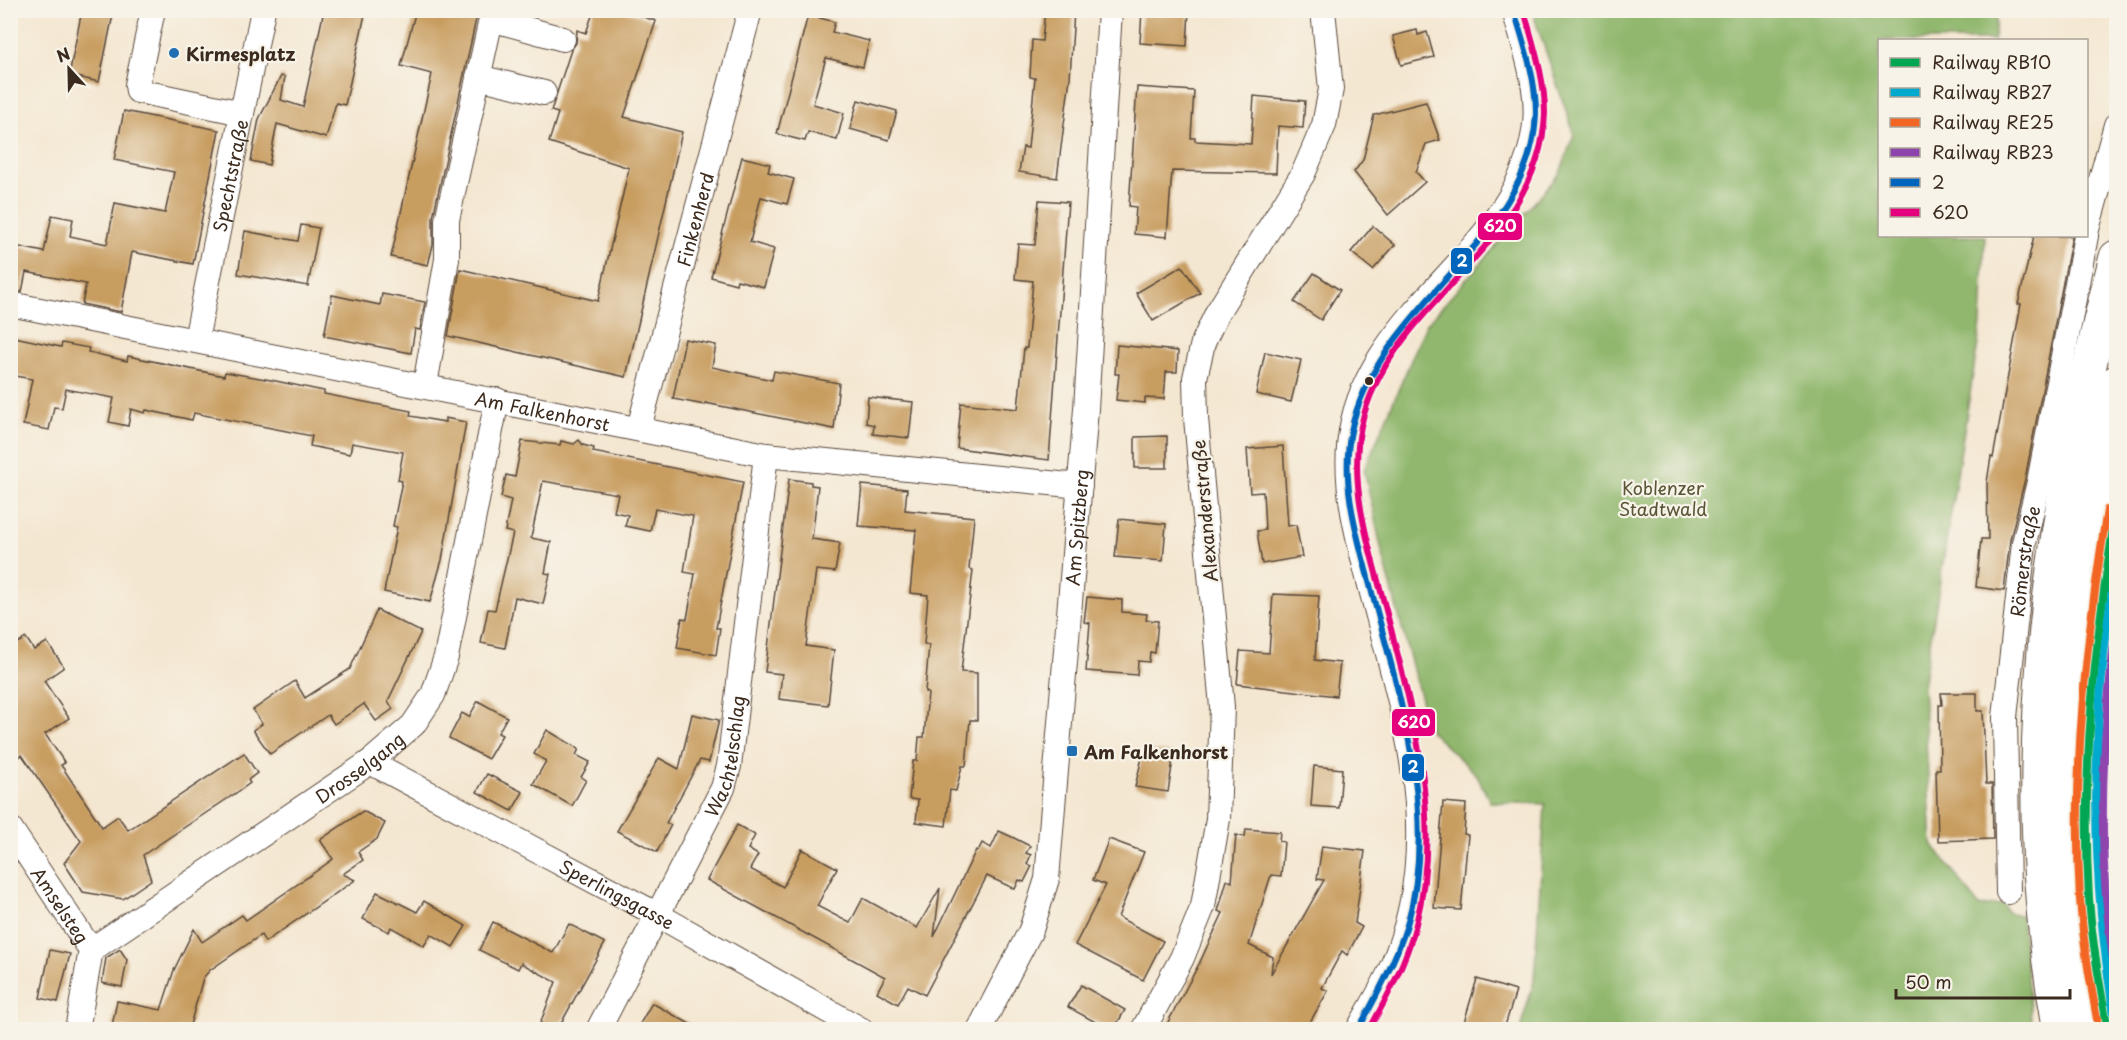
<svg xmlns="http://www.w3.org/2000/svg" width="2127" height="1040" font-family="'Playpen Sans',sans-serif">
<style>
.forest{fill:#90b76d;stroke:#667046;stroke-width:1.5}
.building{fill:#c89d61}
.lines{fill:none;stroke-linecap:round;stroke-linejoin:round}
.minor-casing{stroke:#574639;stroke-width:26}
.highway-casing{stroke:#574639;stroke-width:35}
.minor{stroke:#fff;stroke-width:24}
.highway{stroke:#fff;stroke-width:33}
.bus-1-casing{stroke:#f7f3e8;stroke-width:10}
.bus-2-casing{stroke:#f7f3e8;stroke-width:10}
.bus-1{stroke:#0065bd;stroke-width:6}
.bus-2{stroke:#e5007d;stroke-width:6}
.rail-1-casing{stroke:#f7f3e8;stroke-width:12}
.rail-2-casing{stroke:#f7f3e8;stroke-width:12}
.rail-3-casing{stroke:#f7f3e8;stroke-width:12}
.rail-4-casing{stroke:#f7f3e8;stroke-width:12}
.rail-1{stroke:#00a651;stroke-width:8}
.rail-2{stroke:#00a9ce;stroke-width:8}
.rail-3{stroke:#f26522;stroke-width:8}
.rail-4{stroke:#8e44ad;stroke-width:8}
.poi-dot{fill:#1f6fb2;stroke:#f7f3e8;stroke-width:2}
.bus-dot{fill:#3b2a1e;stroke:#f7f3e8;stroke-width:2}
.labels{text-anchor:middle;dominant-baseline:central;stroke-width:4.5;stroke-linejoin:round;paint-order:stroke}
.poi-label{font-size:18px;font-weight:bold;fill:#3b2a1e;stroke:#f7f3e8;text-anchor:start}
.street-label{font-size:18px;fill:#3b2a1e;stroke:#f7f3e8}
.park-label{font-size:18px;fill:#5a5536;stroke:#f7f3e8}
.line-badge{stroke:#f7f3e8;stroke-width:2}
.badge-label{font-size:16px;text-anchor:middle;font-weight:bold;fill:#fff}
</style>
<rect width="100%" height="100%" fill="#f7f3e8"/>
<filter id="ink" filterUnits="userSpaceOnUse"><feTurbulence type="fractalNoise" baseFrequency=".0167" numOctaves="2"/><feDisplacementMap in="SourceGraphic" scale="12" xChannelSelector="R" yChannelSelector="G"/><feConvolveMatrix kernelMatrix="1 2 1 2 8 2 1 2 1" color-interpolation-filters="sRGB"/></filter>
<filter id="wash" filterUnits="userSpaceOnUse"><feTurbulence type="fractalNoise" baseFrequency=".008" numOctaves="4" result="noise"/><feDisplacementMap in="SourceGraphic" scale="24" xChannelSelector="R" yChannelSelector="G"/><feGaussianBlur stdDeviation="1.35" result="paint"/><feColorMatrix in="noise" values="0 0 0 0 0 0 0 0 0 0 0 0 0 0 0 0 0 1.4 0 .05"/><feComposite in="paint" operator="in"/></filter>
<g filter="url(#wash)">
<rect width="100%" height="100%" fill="#f4e7d1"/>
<polygon class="forest" points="1532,11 1997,11 1994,40 1880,40 1880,236 1985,236 1981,324 1923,687 1932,844 1980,907 2004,904 2007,912 2021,915 2032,1029 1520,1029 1534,981 1545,804 1490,802 1476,774 1429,730 1382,552 1364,470 1426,325 1560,173 1574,134"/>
<g id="blocks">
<g class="building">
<polygon points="82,10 114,10 99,82 69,75"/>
<polygon points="324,10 366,10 345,105 336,103 326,138 277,124 269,165 251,161 259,119 281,76 285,77 281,100 303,107"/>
<polygon points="416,10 478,10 433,217 433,245 428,265 391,257 432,74 401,66"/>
<polygon points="594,10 622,10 656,21 624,117 682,132 626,377 448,336 460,269 598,301 629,168 549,142 558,113 551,111 571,50 576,43 577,30 586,33"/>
<polygon points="1045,10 1074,10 1070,78 1057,178 1019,172 1023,147 1028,148 1035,78 1030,77 1032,40 1042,41"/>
<polygon points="1142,10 1189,10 1187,46 1140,43"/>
<polygon points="808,15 835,22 832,32 869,41 863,67 826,58 813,104 844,113 837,140 808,132 805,141 777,134"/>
<polygon points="1417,30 1418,35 1427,32 1434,57 1401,65 1393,36"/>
<polygon points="1137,87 1194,91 1191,138 1195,138 1195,141 1251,144 1254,96 1305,101 1303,128 1278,126 1276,173 1172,171 1167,237 1134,234 1136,207 1129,206"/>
<polygon points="858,100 897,111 889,140 850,129"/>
<polygon points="1426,102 1440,140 1426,144 1416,172 1425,182 1388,215 1354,172 1363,160 1374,115"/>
<polygon points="124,111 219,130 193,264 132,252 121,312 82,304 86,284 26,272 22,292 10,290 10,245 44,252 52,215 73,219 70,236 107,244 115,203 165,213 174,172 114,160"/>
<polygon points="742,157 770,164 768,172 794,179 787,204 761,197 750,242 774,249 764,287 737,280 736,284 711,277"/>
<polygon points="1039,200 1068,202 1049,460 957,448 961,403 1018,409 1024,348 1027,348 1033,281 1015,279 1018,244 1035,245"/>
<polygon points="301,225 319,228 308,286 238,274 245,231 298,241"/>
<polygon points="1373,226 1395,245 1373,270 1351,252"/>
<polygon points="2034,236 2072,236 2025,479 2010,540 2004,591 1976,587 1981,539 1988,539 1987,482 1991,457 1993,458 2021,304 2018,304"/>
<polygon points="1182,266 1200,293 1153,321 1136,293"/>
<polygon points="1314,273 1340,290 1321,320 1294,302"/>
<polygon points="382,294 425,302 420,330 415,329 411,353 324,336 332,295 380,305"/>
<polygon points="10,336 61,347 62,343 89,348 88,352 127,361 128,356 224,376 225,372 271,380 324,391 324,394 411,411 410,416 445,422 445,418 466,422 442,560 430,602 384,592 397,527 393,526 402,481 398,480 403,452 352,443 350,454 310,446 312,436 194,413 192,420 146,410 145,413 131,409 128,426 109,422 114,398 66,389 62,408 54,407 49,430 23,425 32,379 10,375"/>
<polygon points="685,339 716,345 712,367 772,380 774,371 839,383 834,429 705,403 705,405 673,399"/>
<polygon points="1117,345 1178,351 1177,372 1166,372 1164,399 1145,398 1145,403 1116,400 1119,374 1115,374"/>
<polygon points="1265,352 1301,360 1291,402 1256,394"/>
<polygon points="868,397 913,402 909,438 873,434 874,425 866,423"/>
<polygon points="1167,436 1167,468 1135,468 1135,437"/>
<polygon points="579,440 583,445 594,448 593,452 743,482 716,628 720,628 716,655 677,648 682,618 687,619 695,574 684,572 693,516 655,509 650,531 625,526 628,515 614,512 618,494 543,481 531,538 551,542 545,573 550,574 543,604 515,597 505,648 481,643 488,609 495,610 513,533 505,531 511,500 501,497 506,475 515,477 522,441 560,445 561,441 574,444"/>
<polygon points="1283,446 1288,526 1296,525 1302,557 1262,564 1257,531 1265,530 1263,492 1250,493 1247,449"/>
<polygon points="789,479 811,482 811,485 818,486 812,539 840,543 835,572 816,570 806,646 834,650 828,705 779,699 782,674 765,672"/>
<polygon points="862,485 907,489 905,510 974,517 969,569 973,570 961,672 977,673 977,720 970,720 966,766 962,766 956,791 950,790 946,826 916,822 918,800 909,799 913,761 917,761 919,737 924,737 928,693 925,692 929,645 924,644 928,595 910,593 916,530 858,526"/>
<polygon points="1119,519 1166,524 1163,561 1115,557"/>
<polygon points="1273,594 1319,596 1315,660 1340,663 1336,696 1237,684 1240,651 1269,653"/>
<polygon points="1087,597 1122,600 1122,612 1147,614 1146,620 1158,621 1155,653 1150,652 1149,662 1138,661 1137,675 1086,671 1090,623 1084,622"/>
<polygon points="377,610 421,632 388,701 393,709 376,721 364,704 334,724 328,715 270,754 253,730 262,724 253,710 295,681 305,698 350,669"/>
<polygon points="26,638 34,650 47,642 64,667 44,681 69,718 45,734 65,763 61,765 102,827 118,816 128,830 244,753 257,773 248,780 250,783 242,789 143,855 151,880 123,899 83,892 64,863 81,841 22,755 10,763 10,647"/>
<polygon points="1941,693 1977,693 1977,711 1983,711 1986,784 1992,784 1993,839 1938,841 1936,769 1940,769 1939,705 1942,705"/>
<polygon points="478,701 507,717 498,733 502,735 488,759 449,738 462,713 469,717"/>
<polygon points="692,714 719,720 709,762 700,760 666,823 671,825 657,852 617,831 659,758 679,769"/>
<polygon points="547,730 579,749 576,755 590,762 581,777 586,780 572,806 533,784 546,761 534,754"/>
<polygon points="1144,749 1174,753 1168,792 1135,787"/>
<polygon points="1314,766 1342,769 1339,808 1311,806"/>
<polygon points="487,774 523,792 512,811 477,792"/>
<polygon points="1443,802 1466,804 1464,834 1468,835 1461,910 1434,908"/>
<polygon points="363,811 385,823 377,839 358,852 363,860 343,874 355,880 265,942 261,935 210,970 203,978 189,1029 130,1029 112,1026 117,1001 161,1010 174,970 194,929 202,942 242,915 246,920 315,872 333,859 320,840"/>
<polygon points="737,825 755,835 748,849 758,855 750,869 783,887 802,849 837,868 817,906 850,923 863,898 917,928 940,888 934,937 976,850 978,851 982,843 991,848 999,831 1012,837 1030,846 1026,853 1031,855 1027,864 1032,866 1024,882 1019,880 1015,889 987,876 925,995 908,986 898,1004 877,992 885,977 707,880"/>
<polygon points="1246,829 1280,832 1279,841 1284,842 1281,876 1271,875 1249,945 1273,957 1271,974 1324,880 1317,879 1322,846 1365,851 1355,923 1362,927 1347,955 1342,951 1322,988 1328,991 1306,1029 1177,1029 1167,1024 1199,964 1223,913 1218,911 1227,880 1232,882 1236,835 1245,837"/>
<polygon points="1109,839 1144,852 1118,917 1163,941 1143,980 1075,945 1106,885 1093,880"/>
<polygon points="377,892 417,912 424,901 466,926 453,947 431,934 424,946 391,927 389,932 363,919"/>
<polygon points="493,922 553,953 569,924 605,943 558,1029 538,1029 556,982 521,963 518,969 479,950"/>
<polygon points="120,949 127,960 122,987 102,983 106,958"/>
<polygon points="50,950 70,954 58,1002 40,998"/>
<polygon points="1477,979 1516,991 1504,1029 1462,1029"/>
<polygon points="1081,985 1125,1010 1114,1029 1108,1029 1068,1007"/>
<polygon points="652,1003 699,1029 637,1029"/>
</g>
</g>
</g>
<g filter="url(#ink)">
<use href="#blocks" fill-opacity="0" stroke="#574639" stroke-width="1.5"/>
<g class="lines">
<defs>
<g id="minor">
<polyline points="153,10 137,85 138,91 242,113"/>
<polyline points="491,19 563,39"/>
<polyline points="478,77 544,93"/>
<polyline points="2086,233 2116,125"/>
<path id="s1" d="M10 304 766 455 1080 486"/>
<path id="s2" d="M196 340 263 10"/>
<polyline points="425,385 447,259 447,220 493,10"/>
<path id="s3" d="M639 428 750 10"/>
<path id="s4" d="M370 762 656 914 862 1030"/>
<path id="s5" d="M10 828 91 950"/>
<path id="s6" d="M2008 892 2005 717 2024 543 2039 482 2086 236"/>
<path id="s7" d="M77 1030 91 950 370 762 413 725 433 695 446 657 497 400"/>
<path id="s8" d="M598 1030 723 788 729 766 766 455"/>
<path id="s9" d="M979 1030 1031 930 1047 879 1086 409 1110 10"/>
<polyline points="1143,1030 1182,958 1203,906 1218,819 1222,707 1196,418 1195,378 1203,343 1217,313 1303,174 1324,125 1331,89 1323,10"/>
<path d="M1358 1030C1369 1010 1381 991 1390 971 1448 842 1404 718 1371 589 1358 539 1342 483 1351 431 1372 305 1523 247 1535 124 1539 86 1524 46 1514 10"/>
</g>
<g id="highway">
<path d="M2060 1030C2010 772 2051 507 2116 257"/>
<path d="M2090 1030C2048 815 2067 593 2116 382"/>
</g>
</defs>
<use href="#minor" class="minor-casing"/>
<use href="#highway" class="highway-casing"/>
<use href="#minor" class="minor"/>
<use href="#highway" class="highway"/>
<defs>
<path id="bus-1" d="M1358 1030C1377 995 1395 962 1407 925 1439 815 1399 695 1371 589 1358 539 1340 483 1351 431 1377 305 1533 239 1536 113 1536 78 1524 44 1514 10"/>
<path id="bus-2" d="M1369 1030C1388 996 1406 962 1416 924 1444 815 1411 705 1383 599 1369 547 1351 491 1359 437 1378 307 1541 249 1545 113 1545 78 1533 44 1524 10"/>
</defs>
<use href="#bus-1" class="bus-1-casing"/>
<use href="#bus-2" class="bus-2-casing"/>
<use href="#bus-1" class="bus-1"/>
<use href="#bus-2" class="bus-2"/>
<defs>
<path id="rail-1" d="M2108 1030C2100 986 2092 942 2089 898 2081 768 2095 640 2116 511"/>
<path id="rail-2" d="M2116 564C2091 720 2088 871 2116 1026"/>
<path id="rail-3" d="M2099 1030C2091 986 2083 943 2080 899 2072 768 2086 639 2107 510"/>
<path id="rail-4" d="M2116 628C2101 742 2096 863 2116 976"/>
</defs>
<use href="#rail-1" class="rail-1-casing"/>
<use href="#rail-2" class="rail-2-casing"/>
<use href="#rail-3" class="rail-3-casing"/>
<use href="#rail-4" class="rail-4-casing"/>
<use href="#rail-1" class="rail-1"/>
<use href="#rail-2" class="rail-2"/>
<use href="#rail-3" class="rail-3"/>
<use href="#rail-4" class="rail-4"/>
</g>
</g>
<g class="poi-dot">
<circle cx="174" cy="53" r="6"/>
<rect x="1066" y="745" width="12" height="12" rx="3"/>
</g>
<circle class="bus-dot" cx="1369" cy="381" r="5"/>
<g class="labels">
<g class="poi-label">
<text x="186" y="53">Kirmesplatz</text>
<text x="1084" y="751">Am Falkenhorst</text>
</g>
<g class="street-label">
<text stroke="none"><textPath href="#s2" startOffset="168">Spechtstraße</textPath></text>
<text stroke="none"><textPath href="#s3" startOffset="216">Finkenherd</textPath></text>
<text stroke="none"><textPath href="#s1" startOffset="543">Am Falkenhorst</textPath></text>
<text transform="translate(1204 511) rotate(-95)">Alexanderstraße</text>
<text stroke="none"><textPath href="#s9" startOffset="519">Am Spitzberg</textPath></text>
<text stroke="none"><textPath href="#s6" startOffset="332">Römerstraße</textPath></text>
<text stroke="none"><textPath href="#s8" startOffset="304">Wachtelschlag</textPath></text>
<text stroke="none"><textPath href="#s7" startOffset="406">Drosselgang</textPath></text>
<text stroke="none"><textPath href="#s4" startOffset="280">Sperlingsgasse</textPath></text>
<text stroke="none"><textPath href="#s5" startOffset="92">Amselsteg</textPath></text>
</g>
<g class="park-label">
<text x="1663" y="487">Koblenzer<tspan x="1663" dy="21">Stadtwald</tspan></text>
</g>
</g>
<g class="line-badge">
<rect x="1477" y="212" width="46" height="29" rx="6" fill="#e5007d"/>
<rect x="1450" y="247" width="23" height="28" rx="6" fill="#0065bd"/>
<rect x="1391" y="708" width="45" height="29" rx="6" fill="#e5007d"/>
<rect x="1401" y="753" width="24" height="29" rx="6" fill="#0065bd"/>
</g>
<g class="badge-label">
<text x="1500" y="232">620</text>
<text x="1462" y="267">2</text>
<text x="1414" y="728">620</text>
<text x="1413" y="773">2</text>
</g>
<rect width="2127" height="1040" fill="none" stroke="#f7f3e8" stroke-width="36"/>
<rect x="1878" y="39" width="210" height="198" fill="#f7f3e8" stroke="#aca397" stroke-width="1.5"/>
<rect x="1890" y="58" width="30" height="9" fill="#00a651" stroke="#aca397" stroke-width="1.5"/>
<text x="1932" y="69" font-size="18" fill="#3b2a1e">Railway RB10</text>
<rect x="1890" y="88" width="30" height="9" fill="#00a9ce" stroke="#aca397" stroke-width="1.5"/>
<text x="1932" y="99" font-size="18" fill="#3b2a1e">Railway RB27</text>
<rect x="1890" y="118" width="30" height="9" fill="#f26522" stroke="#aca397" stroke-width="1.5"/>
<text x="1932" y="129" font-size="18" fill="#3b2a1e">Railway RE25</text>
<rect x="1890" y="148" width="30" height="9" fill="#8e44ad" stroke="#aca397" stroke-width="1.5"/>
<text x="1932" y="159" font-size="18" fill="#3b2a1e">Railway RB23</text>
<rect x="1890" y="178" width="30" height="9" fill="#0065bd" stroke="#aca397" stroke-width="1.5"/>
<text x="1932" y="189" font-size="18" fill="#3b2a1e">2</text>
<rect x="1890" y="208" width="30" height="9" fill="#e5007d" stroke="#aca397" stroke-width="1.5"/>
<text x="1932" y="219" font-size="18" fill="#3b2a1e">620</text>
<g transform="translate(69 69) rotate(338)" stroke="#f7f3e8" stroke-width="4.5" paint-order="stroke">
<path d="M0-4.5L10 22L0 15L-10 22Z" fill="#3b2a1e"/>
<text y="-9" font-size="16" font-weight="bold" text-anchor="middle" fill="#3b2a1e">N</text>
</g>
<path d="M1896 989v9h174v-9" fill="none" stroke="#3b2a1e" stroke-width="3"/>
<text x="1905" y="989" font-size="18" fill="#3b2a1e" stroke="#f7f3e8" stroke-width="4.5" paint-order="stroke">50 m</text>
</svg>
